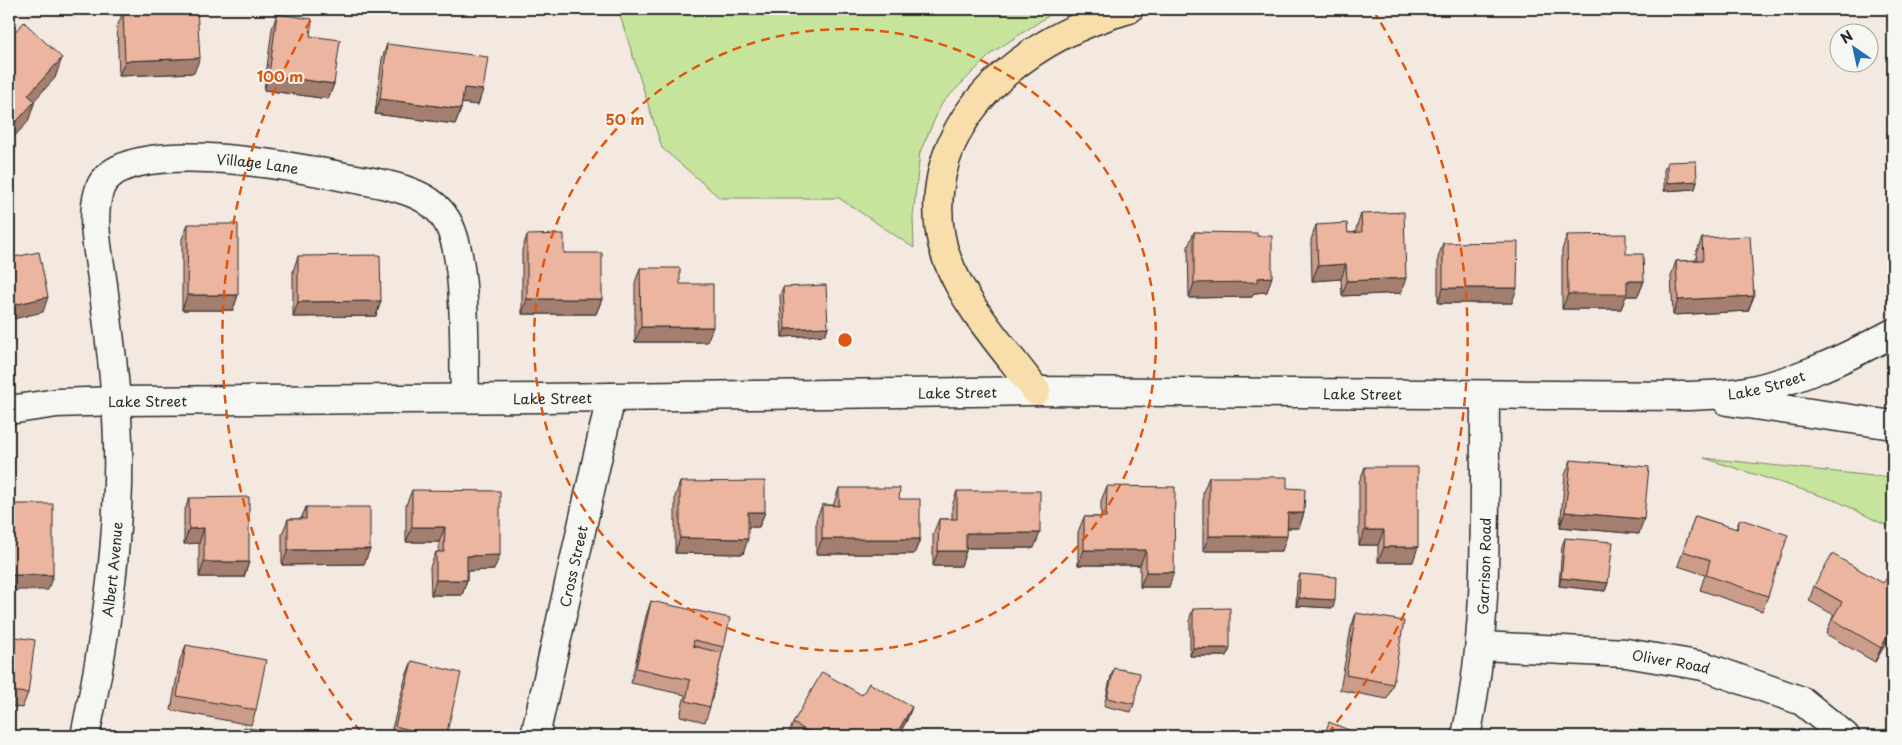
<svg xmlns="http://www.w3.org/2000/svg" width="1902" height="745" font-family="'Playpen Sans',sans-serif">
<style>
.green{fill:#c7e49c;stroke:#798864}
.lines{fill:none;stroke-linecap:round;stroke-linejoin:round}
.street-casing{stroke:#2b2b2b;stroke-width:31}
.secondary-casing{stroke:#2b2b2b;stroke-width:31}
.highway-casing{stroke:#2b2b2b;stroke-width:31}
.street{stroke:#f6f6f2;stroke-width:28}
.secondary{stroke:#f6f6f2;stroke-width:28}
.highway{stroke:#f8deab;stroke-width:28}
.wall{fill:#ca9c89;stroke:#2b2b2b}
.shaded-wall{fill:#a47f6f;stroke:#2b2b2b}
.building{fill:#ebb59f;stroke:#2b2b2b}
.ring{fill:none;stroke:#df570e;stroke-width:2.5;stroke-dasharray:9 6}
.labels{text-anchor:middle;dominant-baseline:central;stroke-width:4;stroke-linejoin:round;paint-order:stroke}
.street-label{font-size:14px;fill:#2b2b2b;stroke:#f6f6f2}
.centre{fill:#df570e;stroke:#f6f6f2;stroke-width:2.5}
.ring-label{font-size:15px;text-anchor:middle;font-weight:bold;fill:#df570e;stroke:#f6f6f2;stroke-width:4;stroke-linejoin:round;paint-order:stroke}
</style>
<rect width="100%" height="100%" fill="#f4e9e1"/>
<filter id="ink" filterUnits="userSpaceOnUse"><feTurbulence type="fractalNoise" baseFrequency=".02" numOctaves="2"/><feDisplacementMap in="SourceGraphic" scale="10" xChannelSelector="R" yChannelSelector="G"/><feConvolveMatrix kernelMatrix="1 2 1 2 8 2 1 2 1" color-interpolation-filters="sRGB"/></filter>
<g filter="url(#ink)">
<g class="green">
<polygon points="618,9 1059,9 993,52 942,103 920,152 913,217 914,248 839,198 720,198 662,148"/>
<polygon points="1704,458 1893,478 1893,529 1837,501"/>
</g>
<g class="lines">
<defs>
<g id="street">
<path id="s1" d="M1481 646 1626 653 1703 666 1802 701 1845 736"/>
<path id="s2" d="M85 736C107 631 123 525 117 417 115 373 108 328 103 285 99 255 90 220 99 191 116 132 295 167 340 176 365 181 392 184 415 194 427 199 438 207 445 218 469 252 463 355 465 398"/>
<path id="s3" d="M1466 736C1490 624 1484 509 1485 395"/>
</g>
<g id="secondary">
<polyline points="1727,401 1893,425"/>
<path id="s4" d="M9 410 57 403 116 401 542 398 1036 391 1688 396C1704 395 1719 395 1735 393 1790 385 1844 359 1893 333"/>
<path id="s5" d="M535 736 611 397"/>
</g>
<path id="highway" d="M1036 391C1005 349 966 308 947 259 939 238 937 214 939 192 949 95 1043 33 1129 9"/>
</defs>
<use href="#street" class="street-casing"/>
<use href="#secondary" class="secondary-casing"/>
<use href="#highway" class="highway-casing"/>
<use href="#street" class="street"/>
<use href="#secondary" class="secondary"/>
<use href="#highway" class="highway"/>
</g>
<g class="wall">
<polygon points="123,12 194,73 119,76 117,27"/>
<polygon points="277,14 334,84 328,99 264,90 272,29"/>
<polygon points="387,44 478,105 462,103 461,109 455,124 375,114 382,59"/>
<polygon points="1667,162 1697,181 1695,189 1664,191 1664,170"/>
<polygon points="1361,214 1401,293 1342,296 1341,279 1312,281 1311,240 1316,225 1348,233 1356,232 1356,229"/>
<polygon points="188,224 238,295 233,310 182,310 182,239"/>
<polygon points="1194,232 1257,236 1267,292 1254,293 1252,297 1189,298 1188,247"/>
<polygon points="527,235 602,299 596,314 522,314 522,250"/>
<polygon points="1567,235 1626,254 1644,281 1638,296 1626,296 1621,309 1562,309 1562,250"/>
<polygon points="1702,238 1754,296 1748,311 1673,315 1671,276 1676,261 1697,260 1696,253"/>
<polygon points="1443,243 1512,303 1438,303 1438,258"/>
<polygon points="298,256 381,301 376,316 293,317 293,271"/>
<polygon points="640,268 680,284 707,342 635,342 635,283"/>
<polygon points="783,287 828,327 825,335 782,337 780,295"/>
<polygon points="1571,460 1639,534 1560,527 1565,475"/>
<polygon points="1365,467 1413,562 1378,562 1378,545 1359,545 1359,482"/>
<polygon points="1209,477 1287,488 1304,513 1299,528 1287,528 1282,551 1203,551 1203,492"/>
<polygon points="680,482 765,512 759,527 748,527 743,554 675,553 675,497"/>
<polygon points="1107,486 1169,587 1140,587 1140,565 1078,565 1078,532 1084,517 1101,517 1101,501"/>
<polygon points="839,488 899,499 920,539 914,554 816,554 816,520 822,505 834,505 834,503"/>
<polygon points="412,490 494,570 467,571 467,580 462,595 431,595 430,567 436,552 439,552 439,542 406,542 406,505"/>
<polygon points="957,491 1034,548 966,548 966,551 961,566 933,566 933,534 939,519 952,519 952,506"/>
<polygon points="189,498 249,562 244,577 199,577 199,543 184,544 184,513"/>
<polygon points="306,507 370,549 364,564 282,565 282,534 288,519 301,519"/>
<polygon points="1695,516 1736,529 1740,519 1768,596 1762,611 1700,590 1705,575 1678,566"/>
<polygon points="1565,538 1608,583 1605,591 1559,586 1562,546"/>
<polygon points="1300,574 1333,608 1296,606 1297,582"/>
<polygon points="1814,586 1893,631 1875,662 1826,634 1832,619 1834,615 1809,601"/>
<polygon points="651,601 724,647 722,653 710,707 705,722 680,716 685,695 631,683 646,616"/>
<polygon points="1193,609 1230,648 1227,656 1190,656 1190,617"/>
<polygon points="1356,613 1393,684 1387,699 1340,690 1351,628"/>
<polygon points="9,636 28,693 22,708 9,706"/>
<polygon points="186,645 256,710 251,725 171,710 180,660"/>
<polygon points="412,661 446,736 390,736 406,676"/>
<polygon points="1114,668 1134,704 1131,712 1104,706 1111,676"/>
<polygon points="862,695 912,707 906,722 898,736 788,736 793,723"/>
</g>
<g class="shaded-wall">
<polygon points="62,58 55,78 20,116 28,95"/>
<polygon points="200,58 194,73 119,76 125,61"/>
<polygon points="269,75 334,84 328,99 264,90"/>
<polygon points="464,88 483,90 478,105 459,103"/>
<polygon points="380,99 461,109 455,124 375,114"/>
<polygon points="35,101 28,122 9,142 9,130"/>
<polygon points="1697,181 1695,189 1664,191 1667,183"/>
<polygon points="1346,264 1341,279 1312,281 1318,266"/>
<polygon points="1272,277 1267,292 1254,293 1252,297 1189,298 1194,283 1258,278"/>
<polygon points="1406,278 1401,293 1342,296 1347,281"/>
<polygon points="1627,281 1644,281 1638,296 1626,296 1621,309 1562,309 1568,294"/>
<polygon points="1443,288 1517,288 1512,303 1438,303"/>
<polygon points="187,295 238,295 233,310 182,310"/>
<polygon points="1754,296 1748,311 1673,315 1678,300"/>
<polygon points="48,297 43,312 9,320 9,306"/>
<polygon points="527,299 602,299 596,314 522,314"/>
<polygon points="381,301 376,316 293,317 298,302"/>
<polygon points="641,327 713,327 707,342 635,342"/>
<polygon points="828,327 825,335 782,337 785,329"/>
<polygon points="748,512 765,512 759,527 743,527"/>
<polygon points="1565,512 1644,519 1639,534 1560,527"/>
<polygon points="1288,513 1304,513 1299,528 1282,528"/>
<polygon points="412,527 445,527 439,542 406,542"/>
<polygon points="204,528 199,543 184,544 189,529"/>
<polygon points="1365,530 1384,530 1378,545 1359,545"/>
<polygon points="966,533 1040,533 1034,548 961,548"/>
<polygon points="1209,536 1287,536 1282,551 1203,551"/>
<polygon points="680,538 748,539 743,554 675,553"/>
<polygon points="822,539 920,539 914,554 816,554"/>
<polygon points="1384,547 1418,547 1413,562 1378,562"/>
<polygon points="370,549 364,564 282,565 288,550"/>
<polygon points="1084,550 1146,550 1140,565 1078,565"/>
<polygon points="938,551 966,551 961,566 933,566"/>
<polygon points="500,555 494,570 462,571 467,556"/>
<polygon points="204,562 249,562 244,577 199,577"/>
<polygon points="1146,572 1174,572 1169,587 1140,587"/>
<polygon points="9,575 53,575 48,590 9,590"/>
<polygon points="1561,578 1608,583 1605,591 1559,586"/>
<polygon points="436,580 467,580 462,595 431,595"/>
<polygon points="1299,598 1335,600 1333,608 1296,606"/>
<polygon points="1893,625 1893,631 1875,662 1881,648"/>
<polygon points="1193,648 1230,648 1227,656 1190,656"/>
<polygon points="912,707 906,722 898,736 895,736"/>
</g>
<g class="building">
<polygon points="189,9 197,9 200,58 125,61 123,12"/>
<polygon points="277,14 312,19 310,36 340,40 334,84 269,75"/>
<polygon points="24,22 62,58 28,95 35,101 9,130 9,38"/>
<polygon points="387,44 488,57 483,90 464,88 461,109 380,99"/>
<polygon points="1696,161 1697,181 1667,183 1667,162"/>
<polygon points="1404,212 1406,278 1347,281 1346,264 1318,266 1316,225 1347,223 1348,233 1362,232 1361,214"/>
<polygon points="188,224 238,224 238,295 187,295"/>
<polygon points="1194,232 1257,233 1257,236 1272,236 1272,277 1258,278 1258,282 1194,283"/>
<polygon points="564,234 564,253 602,253 602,299 527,299 527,235"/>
<polygon points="1626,234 1626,254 1643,254 1644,281 1627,281 1627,294 1568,294 1567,235"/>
<polygon points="1750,236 1754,296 1678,300 1676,261 1703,260 1702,238"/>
<polygon points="1518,242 1517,288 1443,288 1443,243"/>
<polygon points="39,252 48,297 9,306 9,258"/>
<polygon points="380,255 381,301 298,302 298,256"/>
<polygon points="640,268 680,268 680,284 713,284 713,327 641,327"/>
<polygon points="826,285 828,327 785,329 783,287"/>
<polygon points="1571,460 1649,467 1644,519 1565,512"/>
<polygon points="1365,467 1418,467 1418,547 1384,547 1384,530 1365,530"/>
<polygon points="1209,477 1287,477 1287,488 1305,489 1304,513 1288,513 1287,536 1209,536"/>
<polygon points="765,481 765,512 748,512 748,539 680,538 680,482"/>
<polygon points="1107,486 1175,487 1174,572 1146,572 1146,550 1084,550 1084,517 1106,517"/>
<polygon points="839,488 900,488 899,499 920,499 920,539 822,539 822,505 839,506"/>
<polygon points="412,490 500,491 500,555 467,556 467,580 436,580 436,552 444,552 445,527 412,527"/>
<polygon points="957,491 1040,491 1040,533 966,533 966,551 938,551 939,519 957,519"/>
<polygon points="249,497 249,562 204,562 204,528 189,529 189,498"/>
<rect x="9" y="504" width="44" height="71"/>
<polygon points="306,507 370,507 370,549 288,550 288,519 306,519"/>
<polygon points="1695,516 1737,529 1740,519 1788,535 1768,596 1706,575 1710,560 1683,551"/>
<polygon points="1565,538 1613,542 1608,583 1561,578"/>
<polygon points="1832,554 1883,583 1891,572 1893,573 1893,625 1881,648 1832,619 1842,602 1814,586"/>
<polygon points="1300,574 1336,577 1335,600 1299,598"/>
<polygon points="651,601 730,618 724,647 694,640 693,646 722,653 710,707 686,701 690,680 636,668"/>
<polygon points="1230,608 1230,648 1193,648 1193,609"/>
<polygon points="1356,613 1404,621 1393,684 1346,675"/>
<polygon points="9,636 35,640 28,693 9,691"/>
<polygon points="186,645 266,660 256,710 177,696"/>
<polygon points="412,661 461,673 446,736 434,736 395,726"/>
<polygon points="1114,668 1140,673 1134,704 1107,698"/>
<polygon points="822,672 862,695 869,683 912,707 895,736 816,736 793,723"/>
<polygon points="1329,722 1364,736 1324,736"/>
<polygon points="244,727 286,735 286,736 242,736"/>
<polygon points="1612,729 1657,733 1657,736 1612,736"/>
</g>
</g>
<g class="ring">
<circle cx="845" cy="340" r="311"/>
<path d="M361 732A623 623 0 0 1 317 10M1373 10A623 623 0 0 1 1329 732"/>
</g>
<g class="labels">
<g class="street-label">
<text stroke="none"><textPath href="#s2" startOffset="720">Village Lane</textPath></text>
<text stroke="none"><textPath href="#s4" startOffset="1759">Lake Street</textPath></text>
<text stroke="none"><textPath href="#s4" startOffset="949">Lake Street</textPath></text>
<text stroke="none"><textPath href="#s4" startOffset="1354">Lake Street</textPath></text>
<text stroke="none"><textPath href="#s4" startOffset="544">Lake Street</textPath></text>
<text stroke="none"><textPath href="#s4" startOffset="139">Lake Street</textPath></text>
<text stroke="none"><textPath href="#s3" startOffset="171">Garrison Road</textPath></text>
<text stroke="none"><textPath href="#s5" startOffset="174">Cross Street</textPath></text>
<text stroke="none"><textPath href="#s2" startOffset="169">Albert Avenue</textPath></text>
<text stroke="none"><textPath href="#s1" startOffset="191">Oliver Road</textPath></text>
</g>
</g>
<circle cx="845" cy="340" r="8" class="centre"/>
<g class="ring-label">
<text x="280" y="82">100 m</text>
<text x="625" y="125">50 m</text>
</g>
<rect width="1902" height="745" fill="none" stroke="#f6f6f2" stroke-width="30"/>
<rect x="15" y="15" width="1872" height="715" fill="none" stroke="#2b2b2b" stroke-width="2" filter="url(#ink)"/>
<g transform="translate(1854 48) rotate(326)"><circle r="24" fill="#f6f6f2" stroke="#a5a5a2"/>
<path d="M0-4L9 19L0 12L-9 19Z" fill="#1f6fb2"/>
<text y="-8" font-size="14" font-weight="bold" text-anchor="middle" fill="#2b2b2b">N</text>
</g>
</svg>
